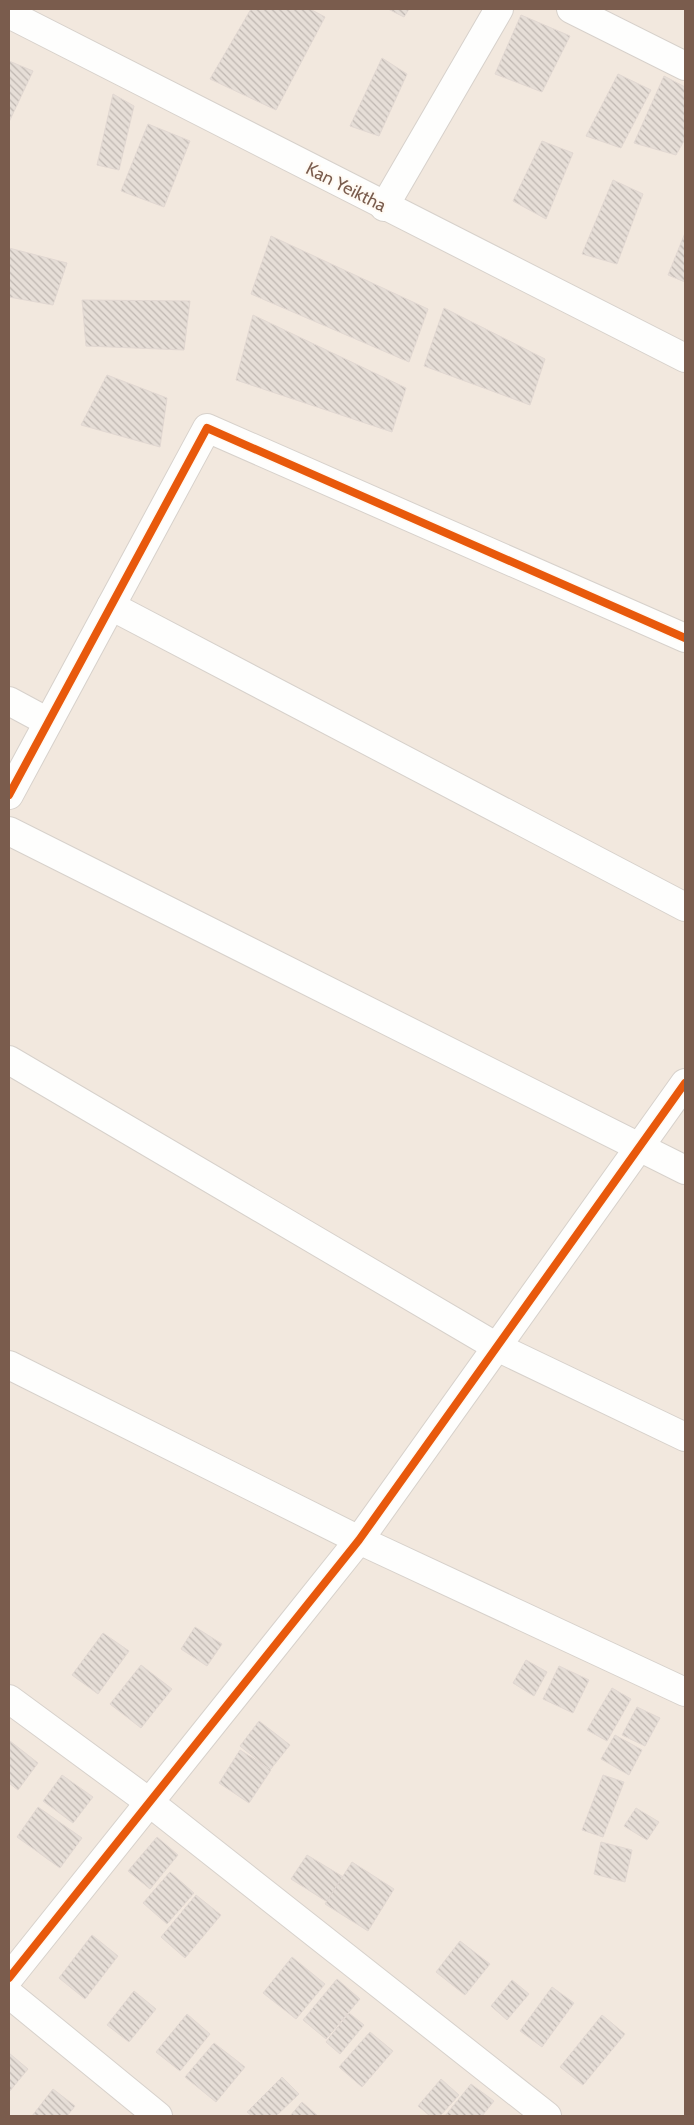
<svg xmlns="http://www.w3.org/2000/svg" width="694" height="2125" font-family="Cabin,sans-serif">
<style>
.residential{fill:#f2e8de}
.building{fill:url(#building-back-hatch);stroke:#e2d8d2}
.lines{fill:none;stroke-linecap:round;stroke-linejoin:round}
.street-casing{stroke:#d7d1cb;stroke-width:30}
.street{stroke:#fefefd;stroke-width:28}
.cycleway-casing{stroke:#fffaf3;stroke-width:11}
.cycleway{stroke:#e8590c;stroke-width:8}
.labels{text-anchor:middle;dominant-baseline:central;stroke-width:4;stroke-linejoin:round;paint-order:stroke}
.street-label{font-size:18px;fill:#7a5c4d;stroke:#fffaf3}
</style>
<defs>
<pattern id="building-back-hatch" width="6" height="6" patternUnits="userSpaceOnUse" patternTransform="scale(1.25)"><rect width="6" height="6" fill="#e6ded7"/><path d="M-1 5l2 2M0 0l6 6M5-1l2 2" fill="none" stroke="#bfb7b1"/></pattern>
</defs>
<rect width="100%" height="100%" fill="#f9f5f0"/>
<rect class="residential" x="9" y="9" width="676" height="2107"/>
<g class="building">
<polygon points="251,9 310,9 325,17 276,110 210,79"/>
<polygon points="388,9 409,9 404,17"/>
<polygon points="521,15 570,36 542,92 495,74"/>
<polygon points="382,58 407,74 379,136 350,126"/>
<polygon points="9,61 33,71 9,122"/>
<polygon points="618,74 651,90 621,148 586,136"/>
<polygon points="664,76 685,87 685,139 676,155 634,143"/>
<polygon points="113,94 134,106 119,170 97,165"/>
<polygon points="148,124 190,141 164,207 121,191"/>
<polygon points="542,141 573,153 546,219 513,201"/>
<polygon points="613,180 643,194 617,264 582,254"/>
<polygon points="685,233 685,282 668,275"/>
<polygon points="271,236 428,309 409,362 251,294"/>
<polygon points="9,248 67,263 53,305 9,297"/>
<polygon points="82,300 190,301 184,350 86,346"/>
<polygon points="444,308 545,359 530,405 424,366"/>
<polygon points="253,315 406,388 392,432 236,380"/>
<polygon points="107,375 167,398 160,447 81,425"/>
<polygon points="195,1627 222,1644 207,1666 181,1649"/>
<polygon points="103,1633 129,1651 98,1694 72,1675"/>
<polygon points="526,1660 547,1672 534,1696 513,1683"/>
<polygon points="141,1665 172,1689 141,1728 110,1704"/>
<polygon points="559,1666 589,1680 573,1713 543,1699"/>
<polygon points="612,1688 631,1699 607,1741 587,1730"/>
<polygon points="637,1707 660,1718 645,1746 622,1735"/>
<polygon points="259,1721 290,1745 270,1770 240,1746"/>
<polygon points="615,1735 642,1750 629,1775 601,1759"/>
<polygon points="10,1741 38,1763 18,1790 9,1783"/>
<polygon points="240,1750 271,1770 249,1803 219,1783"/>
<polygon points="62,1775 93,1797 73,1823 43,1801"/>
<polygon points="603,1775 624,1782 603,1837 582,1830"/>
<polygon points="38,1807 82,1838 60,1868 17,1837"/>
<polygon points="636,1808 659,1822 647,1840 624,1826"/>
<polygon points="157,1837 178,1855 150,1889 128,1871"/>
<polygon points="601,1842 632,1850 625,1882 594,1874"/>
<polygon points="307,1855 345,1878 329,1903 291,1879"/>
<polygon points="352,1862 394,1889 368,1931 325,1904"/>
<polygon points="170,1872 194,1893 167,1924 143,1903"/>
<polygon points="196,1895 221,1915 185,1958 161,1937"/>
<polygon points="92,1935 118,1956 85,1999 59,1978"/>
<polygon points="460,1941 490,1964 465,1995 436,1972"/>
<polygon points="292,1957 325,1984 296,2019 263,1993"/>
<polygon points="337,1979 360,1999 326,2039 303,2020"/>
<polygon points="512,1980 529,1994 507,2020 491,2006"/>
<polygon points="552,1987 574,2003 542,2047 520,2031"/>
<polygon points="134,1991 156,2009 129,2042 107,2025"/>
<polygon points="349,2013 364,2025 340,2054 326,2042"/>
<polygon points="187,2014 210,2034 180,2071 156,2052"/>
<polygon points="602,2015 625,2034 583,2085 560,2067"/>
<polygon points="370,2032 393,2051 362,2087 339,2067"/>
<polygon points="214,2043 245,2067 216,2102 185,2077"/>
<polygon points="9,2053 28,2069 9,2092"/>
<polygon points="282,2077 299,2094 276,2116 252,2116 247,2112"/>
<polygon points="441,2079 459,2095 440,2116 430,2116 418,2106"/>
<polygon points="471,2084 494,2101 482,2116 445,2116"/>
<polygon points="53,2089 75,2106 67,2116 32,2116"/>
<polygon points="302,2102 318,2116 290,2116"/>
</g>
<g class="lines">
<defs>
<g id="street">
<polyline points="571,9 685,66"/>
<polyline points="9,14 685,358"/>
<polyline points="384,207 499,9"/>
<polyline points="111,606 685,907"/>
<polyline points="9,701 48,722"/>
<polyline points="9,795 207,428 685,638"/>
<polyline points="9,831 685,1170"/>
<polyline points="9,1060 497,1347 685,1437"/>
<polyline points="9,1365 359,1540 685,1692"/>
<polyline points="9,1699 149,1802 547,2116"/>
<polyline points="9,1978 359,1540 685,1083"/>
<polyline points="9,1994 158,2116"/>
</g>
</defs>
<use href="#street" class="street-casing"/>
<use href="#street" class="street"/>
<defs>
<g id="cycleway">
<polyline points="9,795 207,428 685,638"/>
<polyline points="9,1978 359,1540 685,1083"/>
</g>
</defs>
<use href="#cycleway" class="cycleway-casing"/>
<use href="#cycleway" class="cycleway"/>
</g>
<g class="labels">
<g class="street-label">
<text transform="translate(346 187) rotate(27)">Kan Yeiktha</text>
</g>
</g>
<rect width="694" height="2125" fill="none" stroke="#7a5c4d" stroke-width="20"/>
</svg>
